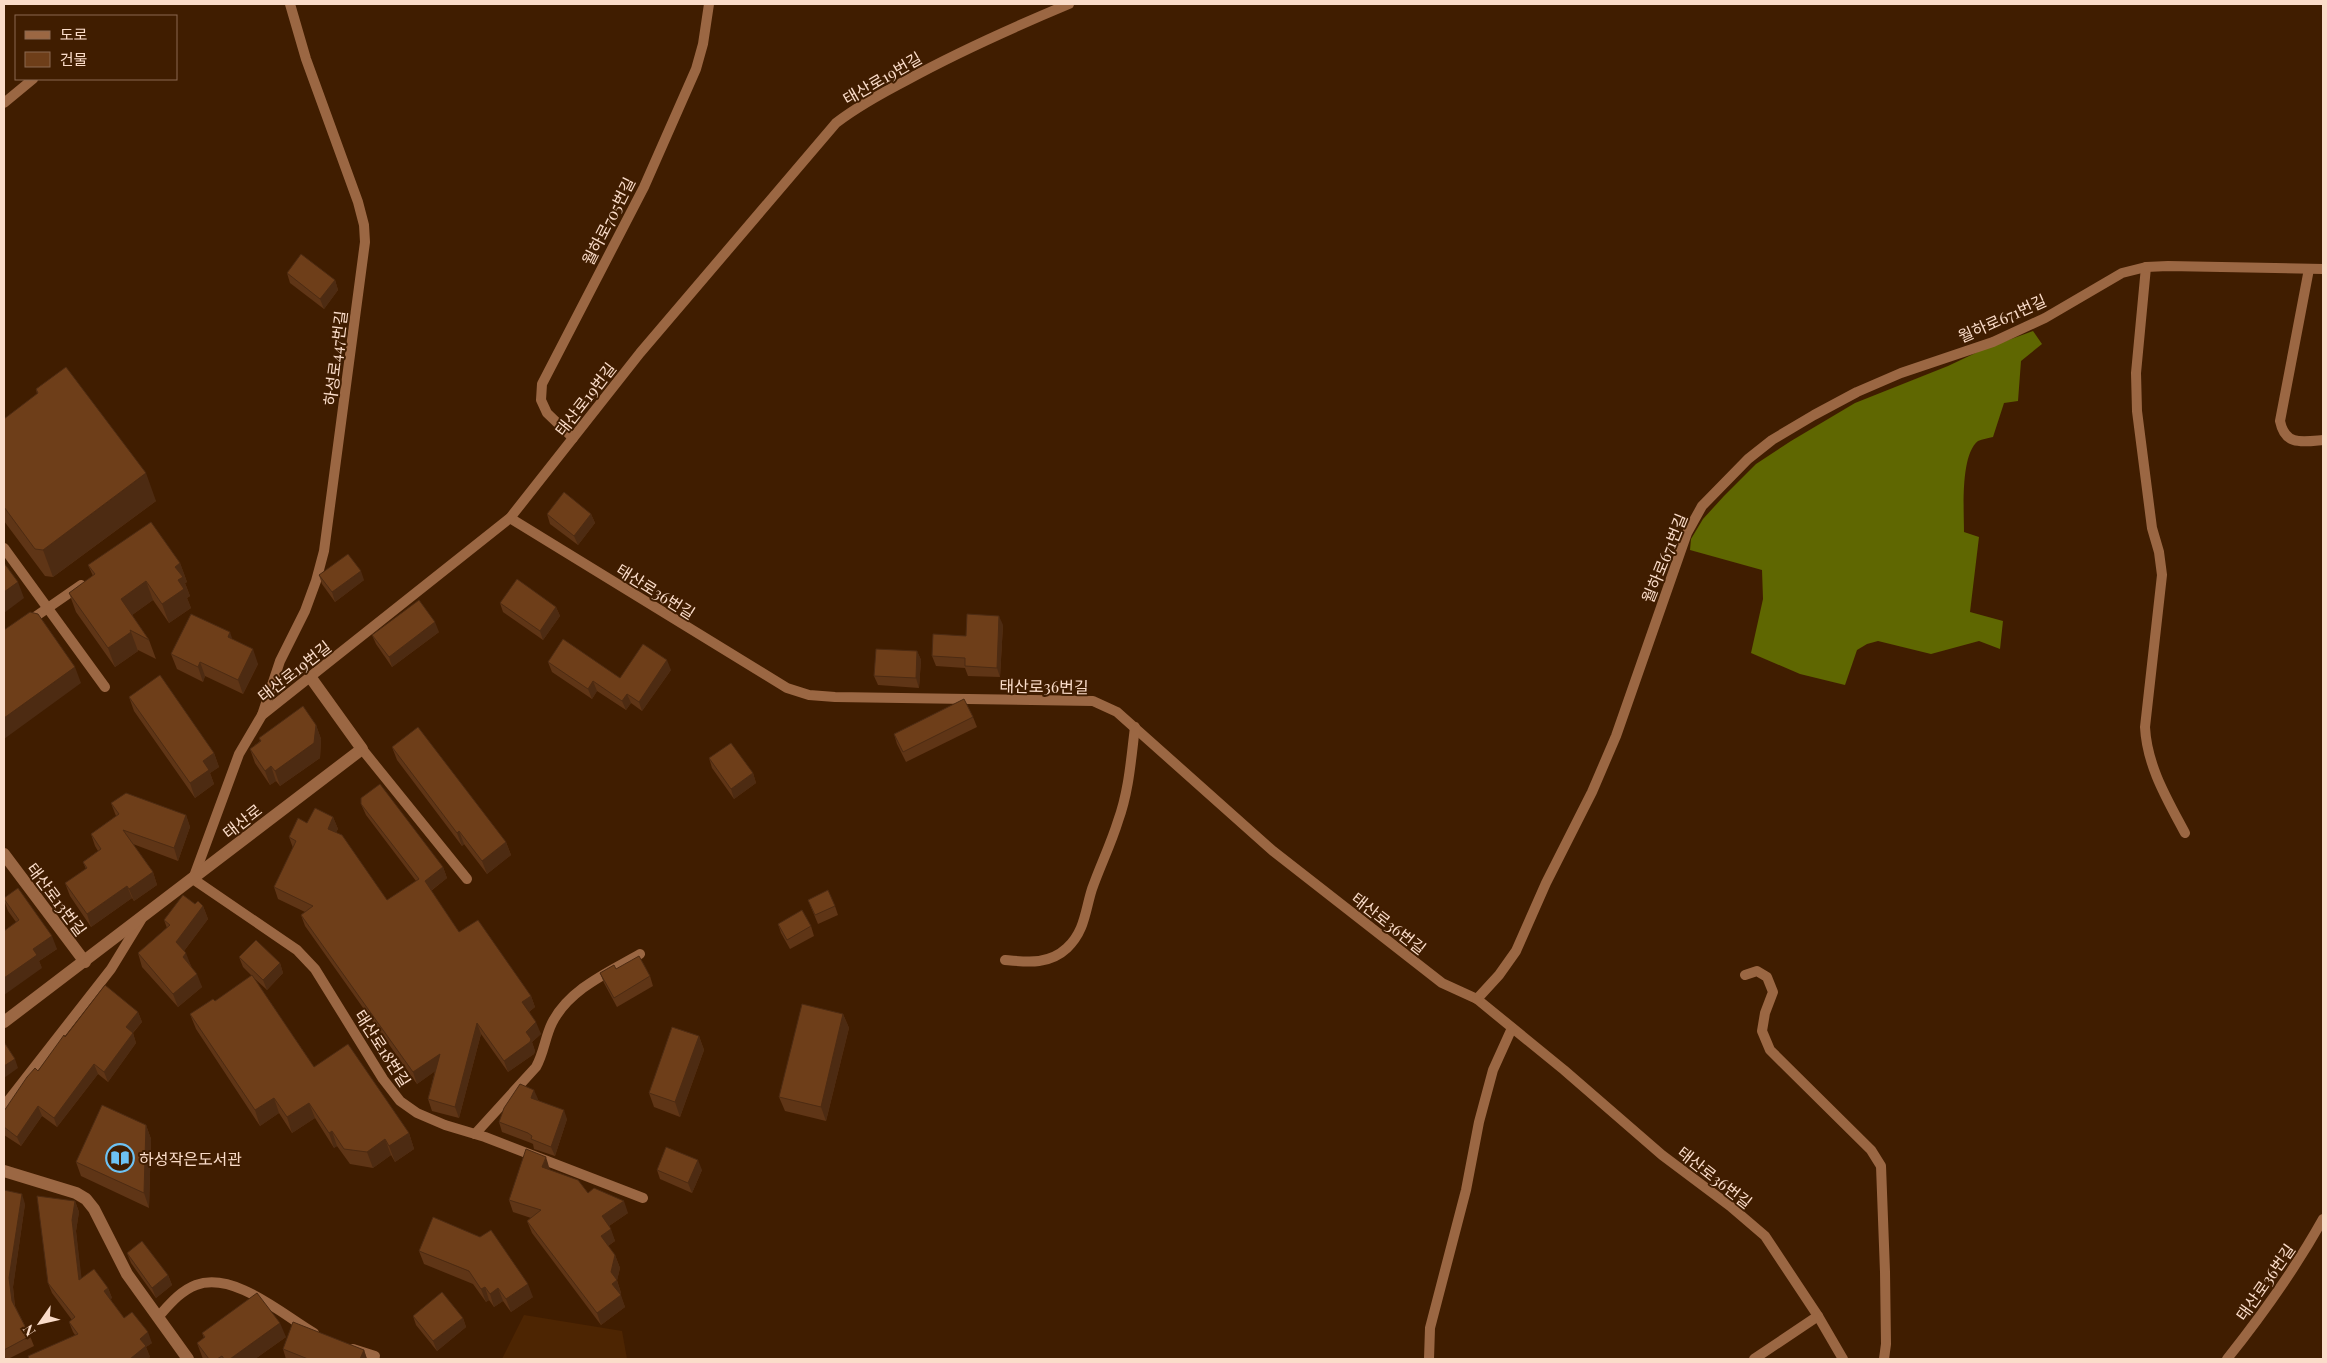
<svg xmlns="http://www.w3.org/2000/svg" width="2327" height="1363" font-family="'Playfair Display','Noto Sans KR',serif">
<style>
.built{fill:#4d2502}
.forest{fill:#5f6701}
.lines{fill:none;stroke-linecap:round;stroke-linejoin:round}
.service{stroke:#9b6743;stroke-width:10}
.minor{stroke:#9b6743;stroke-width:12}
.wall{fill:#5f3516}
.shaded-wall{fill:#4d2b12}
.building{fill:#6e3e19;stroke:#4d2b12}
.labels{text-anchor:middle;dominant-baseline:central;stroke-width:4;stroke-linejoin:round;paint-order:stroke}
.street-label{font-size:16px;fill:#fadcc9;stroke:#401d00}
.poi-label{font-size:16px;fill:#fadcc9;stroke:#401d00;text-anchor:start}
</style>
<rect width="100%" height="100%" fill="#401d00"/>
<polygon class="built" points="524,1315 622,1331 627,1359 502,1359"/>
<path class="forest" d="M2033 331 2042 344 2021 361 2018 401 2004 403 1993 437C1989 438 1982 439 1978 441 1960 455 1964 511 1964 532L1979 537 1970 612 2003 621 2000 649 1979 641 1931 654 1878 641 1867 644 1857 650 1845 685 1800 674 1751 653 1763 599 1762 570 1690 550 1691 539 1703 519 1724 496 1756 464 1791 441 1855 403 1948 366 1984 349Z"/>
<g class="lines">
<g class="service">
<polyline points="4,103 33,79"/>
<path d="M2146 267 2136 373 2137 411 2152 528 2159 552 2162 575 2145 727C2147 766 2167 799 2185 833"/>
<path d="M2309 269 2280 421C2285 446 2302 442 2323 440"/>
<polyline points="573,438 547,413 541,400 542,384 644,187 696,69 703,44 709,4"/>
<polyline points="510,518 787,688 809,695 835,697 1093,701 1117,712 1273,851 1442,983 1477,999 1564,1070 1662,1155 1730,1206 1765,1236 1818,1316 1843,1359"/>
<polyline points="4,548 105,687"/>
<polyline points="29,621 81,585"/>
<polyline points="262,715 280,661 305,611 316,581 324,551 365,242 364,225 358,202 306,59 290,4"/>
<polyline points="362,749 467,879"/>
<path d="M1005 960C1027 962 1049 965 1067 948 1085 931 1085 911 1092 889 1100 866 1111 844 1118 821 1129 791 1131 759 1135 727"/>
<polyline points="1745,975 1757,971 1767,977 1773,992 1765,1013 1762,1031 1770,1050 1871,1150 1881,1166 1885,1272 1886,1344 1884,1359"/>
<polyline points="1477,999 1499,975 1516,951 1546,883 1592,792 1616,736 1687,533 1702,506 1748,459 1772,440 1814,415 1857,392 1901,373 1993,342 2045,318 2122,273 2146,267 2168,266 2323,269"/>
<polyline points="4,1106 111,969 141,920"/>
<path d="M475 1134 536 1067C544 1053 545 1037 552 1023 569 989 609 972 640 954"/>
<path d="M643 1198 485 1137 445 1125 417 1113 400 1101 383 1079 315 969 297 950 193 879 239 754 262 715 510 518 640 353 836 123C858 106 882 93 907 80 960 51 1014 27 1069 4"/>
<path d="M158 1317C169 1305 180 1291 196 1285 234 1271 283 1315 314 1333"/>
<polyline points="353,1349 375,1356"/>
<polyline points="1429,1359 1430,1328 1466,1190 1479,1122 1493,1070 1512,1028"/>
<polyline points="1754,1359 1818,1316"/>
<path d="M2227 1359C2263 1314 2295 1269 2323 1219"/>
</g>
<g class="minor">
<polyline points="4,854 85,962"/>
<polyline points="4,1022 362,749 311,678"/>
<polyline points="4,1171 76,1193 86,1199 94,1209 127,1274 188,1359"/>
</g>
</g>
<g class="wall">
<polygon points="287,273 335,280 338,290 324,309 290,283"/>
<polygon points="36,389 156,501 53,577 45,576 4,521 4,419 37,394"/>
<polygon points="547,514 591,514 595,523 578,545 550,524"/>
<polygon points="180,563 187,582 185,583 190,596 187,598 191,608 169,623 153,600 132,615 149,640 156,659 138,650 138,651 115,667 76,612 69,593 93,576 88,565"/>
<polygon points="319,575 364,580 335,602 322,584"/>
<polygon points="500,603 556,607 560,616 543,640 503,612"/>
<polygon points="1003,625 1000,677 968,676 965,668 936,666 932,656 966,636"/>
<polygon points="439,632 392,667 376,644 372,635"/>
<polygon points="233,639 258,664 243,694 205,676 203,682 177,669 171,654"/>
<polygon points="917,651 921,660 919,688 878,685 874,676"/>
<polygon points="548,662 620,678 671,670 642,711 631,703 626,710 597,691 592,699 552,672"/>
<polygon points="129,697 214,753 219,767 210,773 214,784 195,798 134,711"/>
<polygon points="973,717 977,727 906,762 897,744 894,734"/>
<polygon points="316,725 321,739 320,758 280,786 276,781 270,785 255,763 250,749 260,741 259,738"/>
<polygon points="392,747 506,842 511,855 487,874 464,844 462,846 397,760"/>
<polygon points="709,758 753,773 756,783 734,799 712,768"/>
<polygon points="111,803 186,815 190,827 178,861 133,844 153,872 157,885 134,901 132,898 91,927 70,896 65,883 86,869 83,862 98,851 95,846 91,834 116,816"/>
<polygon points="361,804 443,867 447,878 431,891 459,932 531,996 535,1007 529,1012 541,1034 532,1042 535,1051 534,1054 508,1072 481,1034 459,1118 432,1111 428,1099 435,1071 417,1084 305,926 301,915 305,912 278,899 274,887 293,848 289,837 307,823 333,817 338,829 336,832 387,900 416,881 366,815"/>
<polygon points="4,898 57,949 39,961 42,968 16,922 8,911 4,900"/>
<polygon points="808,900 835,906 838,915 818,924"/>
<polygon points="195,904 203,906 208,919 184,951 191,966 202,987 178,1007 142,967 138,953 167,928 164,920"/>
<polygon points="778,924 811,926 814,936 790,949 781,933"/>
<polygon points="239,957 280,963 283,973 267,990 254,978 314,1067 409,1133 414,1149 395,1162 391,1155 373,1168 350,1164 337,1146 334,1148 315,1118 292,1133 279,1113 260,1126 196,1029 190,1014 215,1001 252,976 243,967"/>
<polygon points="616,969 650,976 653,986 617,1007 604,983 600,973"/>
<polygon points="138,1012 142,1022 133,1033 136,1043 108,1082 98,1074 57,1127 42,1116 21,1146 4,1135 4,1111 38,1071 65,1037"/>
<polygon points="843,1014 849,1028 826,1121 785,1111 779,1097"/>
<polygon points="699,1036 704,1050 680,1117 654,1107 649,1093"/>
<polygon points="538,1099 538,1100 567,1119 555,1156 534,1149 533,1144 531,1143 502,1132 499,1122"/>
<polygon points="146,1125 151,1139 149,1208 81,1176 76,1162"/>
<polygon points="550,1170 588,1193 628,1213 609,1226 615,1241 608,1246 615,1255 620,1268 617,1280 621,1293 620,1294 625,1307 601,1325 532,1233 527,1221 531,1218 513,1212 509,1200"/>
<polygon points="657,1170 702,1170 692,1193 660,1179"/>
<polygon points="4,1190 25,1204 13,1287 15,1306 30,1336 34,1346 8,1359 6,1359 4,1356"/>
<polygon points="75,1201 79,1212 76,1231 81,1278 108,1288 112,1298 110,1299 124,1318 152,1343 146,1347 150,1357 147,1359 29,1359 75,1335 73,1332 69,1322 72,1320 52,1293 48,1283"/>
<polygon points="419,1251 533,1297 511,1312 503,1301 494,1307 489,1300 486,1302 473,1284 424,1264"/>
<polygon points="127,1253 168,1275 172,1285 156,1298 131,1263"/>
<polygon points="413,1316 463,1318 466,1327 437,1351 416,1325"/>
<polygon points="202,1333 286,1337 255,1359 203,1359 197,1343 204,1338"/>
<polygon points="283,1349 364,1350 367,1359 286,1359"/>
</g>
<g class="shaded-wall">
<polygon points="335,280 338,290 324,309 320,299"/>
<polygon points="146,473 156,501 53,577 43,550"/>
<polygon points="591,514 595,523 578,545 574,536"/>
<polygon points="180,563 187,582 185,583 190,596 187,598 191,608 169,623 162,604 175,567"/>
<polygon points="361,571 364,580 335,602 332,592"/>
<polygon points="146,581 153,600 128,618 121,599"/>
<polygon points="18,582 24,598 4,613 4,592"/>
<polygon points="556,607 560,616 543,640 540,631"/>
<polygon points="999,616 1003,625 1000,677 997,668"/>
<polygon points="435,622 439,632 392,667 389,657"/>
<polygon points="131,632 138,651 115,667 108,648"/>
<polygon points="230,632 235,647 228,637"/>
<polygon points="253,649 258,664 243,694 238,680"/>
<polygon points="917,651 921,660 919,688 916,678"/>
<polygon points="667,660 671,670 642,711 639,702"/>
<polygon points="200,662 205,676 203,682 198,667"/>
<polygon points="75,667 81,683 4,739 4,718"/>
<polygon points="593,681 597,691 592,699 588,689"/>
<polygon points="627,694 631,703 626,710 622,701"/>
<polygon points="316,725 321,739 320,758 280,786 275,771"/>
<polygon points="214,753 219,767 210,773 214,784 195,798 190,783 203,761"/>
<polygon points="271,766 276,781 270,785 265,771"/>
<polygon points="753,773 756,783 734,799 731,789"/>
<polygon points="186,815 190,827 178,861 174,848"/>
<polygon points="333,817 338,829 332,840 328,829"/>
<polygon points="459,831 464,844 462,846 457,833"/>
<polygon points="506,842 511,855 487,874 482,861"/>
<polygon points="443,867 447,878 429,892 425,881"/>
<polygon points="153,872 157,885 134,901 129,889"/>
<polygon points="127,886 132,898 91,927 87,914"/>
<polygon points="203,906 208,919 181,955 176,942"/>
<polygon points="52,936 57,949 39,961 42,968 4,995 4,978 33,949"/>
<polygon points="186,953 191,966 183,957"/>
<polygon points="280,963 283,973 267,990 263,980"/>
<polygon points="197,974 202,987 178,1007 173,994"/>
<polygon points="531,996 535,1007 526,1014 522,1002"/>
<polygon points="138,1012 142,1022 129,1037 126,1027"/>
<polygon points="843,1014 849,1028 826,1121 821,1107"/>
<polygon points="536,1022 541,1034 532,1042 535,1051 534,1054 508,1072 504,1061 526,1032"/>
<polygon points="477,1023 481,1034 459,1118 455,1107"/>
<polygon points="133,1033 136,1043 108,1082 104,1072"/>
<polygon points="699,1036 704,1050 680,1117 675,1102"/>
<polygon points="440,1054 444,1065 417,1084 413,1072"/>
<polygon points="15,1059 18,1068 4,1078 4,1066"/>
<polygon points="94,1064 98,1074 57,1127 54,1118"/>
<polygon points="534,1090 538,1099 535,1108 531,1098"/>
<polygon points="274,1098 279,1113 260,1126 255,1110"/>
<polygon points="309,1103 315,1118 292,1133 287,1117"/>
<polygon points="38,1106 42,1116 21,1146 17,1137"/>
<polygon points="564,1110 567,1119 555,1156 551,1147"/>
<polygon points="146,1125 151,1139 149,1208 144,1193"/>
<polygon points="332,1131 337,1146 334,1148 329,1133"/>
<polygon points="409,1133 414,1149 395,1162 389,1146"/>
<polygon points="385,1139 391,1155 373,1168 367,1152"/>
<polygon points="546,1157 550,1170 542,1167"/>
<polygon points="698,1160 702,1170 692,1193 688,1183"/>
<polygon points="22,1194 25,1204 13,1287 15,1310 12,1301 9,1278"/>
<polygon points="75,1201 79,1212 76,1231 83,1290 79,1280 72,1220"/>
<polygon points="624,1201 628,1213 606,1228 602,1216"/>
<polygon points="611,1229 615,1241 605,1248 601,1236"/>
<polygon points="615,1255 620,1268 617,1281 621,1293 617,1296 612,1284 611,1272"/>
<polygon points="168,1275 172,1285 156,1298 152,1288"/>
<polygon points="528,1284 533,1297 511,1312 506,1299"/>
<polygon points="485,1287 489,1300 486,1302 481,1289"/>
<polygon points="108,1288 112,1298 108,1301 104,1291"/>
<polygon points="498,1288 503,1301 494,1307 490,1294"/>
<polygon points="621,1295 625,1307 601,1325 597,1313"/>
<polygon points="463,1318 466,1327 437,1351 433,1341"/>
<polygon points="280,1323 286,1337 255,1359 230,1359"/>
<polygon points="148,1332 152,1343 146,1347 150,1357 147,1359 130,1359 140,1339"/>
<polygon points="364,1350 367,1359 360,1359"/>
</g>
<g class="building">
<polygon points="301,254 335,280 320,299 287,273"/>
<polygon points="66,367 146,473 43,550 35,549 4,507 4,419 38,393 36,389"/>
<polygon points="564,492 591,514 574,536 547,514"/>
<polygon points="151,522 180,563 175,567 183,577 178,580 184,589 162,604 146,581 121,599 149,640 130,630 131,632 108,648 69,593 95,574 88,565"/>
<polygon points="348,554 361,571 332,592 319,575"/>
<polygon points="4,563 18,582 4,592"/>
<polygon points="517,579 556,607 540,631 500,603"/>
<polygon points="419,600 435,622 389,657 372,635"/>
<polygon points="30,612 38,614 75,667 4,718 4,630"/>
<polygon points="191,614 230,632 228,637 253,649 238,680 200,662 198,667 171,654"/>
<polygon points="967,614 999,616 997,668 965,666 965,658 932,656 933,634 966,636"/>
<polygon points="563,639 620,678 643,644 667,660 639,702 627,694 622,701 593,681 588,689 548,662"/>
<polygon points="876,649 917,651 916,678 874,676"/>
<polygon points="160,675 214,753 203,761 209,770 190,783 129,697"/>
<polygon points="964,699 973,717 903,752 894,734"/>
<polygon points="303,706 316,725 314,743 275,771 271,766 265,771 250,749 261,741 259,738"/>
<polygon points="418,727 506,842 482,861 459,831 457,833 392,747"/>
<polygon points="731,743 753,773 731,789 709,758"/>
<polygon points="380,784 443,867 425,881 459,932 478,920 531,996 522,1002 536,1022 526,1032 531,1039 530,1042 504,1061 477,1023 455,1107 428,1099 440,1054 413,1072 301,915 313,906 274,887 296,841 289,837 298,818 307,823 315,808 333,817 328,829 342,835 387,900 419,879 361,804 361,798"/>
<polygon points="126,793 186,815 174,848 123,830 153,872 129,889 127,886 87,914 65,883 87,868 83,862 101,849 91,834 119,814 111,803"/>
<polygon points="18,888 52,936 33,949 37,955 4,978 4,931 19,920 4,899 4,898"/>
<polygon points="828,890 835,906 815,915 808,900"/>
<polygon points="183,895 195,904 198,901 203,906 176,942 186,953 183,957 197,974 173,994 138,953 170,925 164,920"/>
<polygon points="802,910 811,926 787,940 778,924"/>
<polygon points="256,940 280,963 263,980 239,957"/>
<polygon points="639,956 650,976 614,998 600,973 614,965 616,969"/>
<polygon points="252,975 314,1067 348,1044 409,1133 389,1146 385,1139 367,1152 344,1149 332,1131 329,1133 309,1103 287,1117 274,1098 255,1110 190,1014 213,999 215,1001"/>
<polygon points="105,985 138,1012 126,1027 133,1033 104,1072 94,1064 54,1118 38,1106 17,1137 4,1127 4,1111 27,1077 35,1068 38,1071 64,1035 65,1037"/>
<polygon points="802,1004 843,1014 821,1107 779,1097"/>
<polygon points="672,1027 699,1036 675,1102 649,1093"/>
<polygon points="4,1042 15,1059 4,1066"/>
<polygon points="520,1084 534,1090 531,1098 564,1110 551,1147 531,1139 532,1136 528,1133 499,1122 504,1108"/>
<polygon points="102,1105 146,1125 144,1193 76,1162"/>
<polygon points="666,1147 698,1160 688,1183 657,1170"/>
<polygon points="526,1149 546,1157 542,1167 578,1180 588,1193 594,1188 624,1201 602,1216 611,1229 601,1236 615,1255 611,1272 617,1280 612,1284 621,1295 597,1313 527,1221 541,1210 509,1200"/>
<polygon points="4,1190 22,1194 9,1278 12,1301 30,1336 4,1350"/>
<polygon points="37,1196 75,1201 72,1220 79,1280 94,1269 108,1288 104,1291 124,1318 132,1312 148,1332 140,1339 146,1346 130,1359 29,1359 28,1356 78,1334 69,1322 75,1317 48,1283"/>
<polygon points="433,1217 480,1237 491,1230 528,1284 506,1299 498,1288 490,1294 485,1287 481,1289 469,1271 419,1251"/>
<polygon points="142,1241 168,1275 152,1288 127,1253"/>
<polygon points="442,1292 463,1318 433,1341 413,1316"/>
<polygon points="257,1293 280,1323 230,1359 224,1359 222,1356 217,1359 209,1359 197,1343 205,1337 202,1333"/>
<polygon points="293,1322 364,1350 360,1359 308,1359 283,1349"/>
</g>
<defs>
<symbol id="library-ring" viewBox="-11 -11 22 22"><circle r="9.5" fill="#401d00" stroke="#6dc2f3" stroke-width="1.5"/><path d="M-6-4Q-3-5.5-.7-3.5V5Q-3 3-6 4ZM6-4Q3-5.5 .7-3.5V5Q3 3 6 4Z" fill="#6dc2f3"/></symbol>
</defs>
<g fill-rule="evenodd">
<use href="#library-ring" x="104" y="1142" width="32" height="32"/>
</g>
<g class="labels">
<g class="street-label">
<text transform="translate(882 78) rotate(-30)">태산로19번길</text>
<text transform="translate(608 221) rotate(-63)">월하로705번길</text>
<text transform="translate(2002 318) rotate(-24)">월하로671번길</text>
<text transform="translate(335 358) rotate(-83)">하성로447번길</text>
<text transform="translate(585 399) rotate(-52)">태산로19번길</text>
<text transform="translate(1664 558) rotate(-68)">월하로671번길</text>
<text transform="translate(656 591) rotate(32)">태산로36번길</text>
<text transform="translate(294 671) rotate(-38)">태산로19번길</text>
<text transform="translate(1044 686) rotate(1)">태산로36번길</text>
<text transform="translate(242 821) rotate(-38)">태산로</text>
<text transform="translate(57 899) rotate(53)">태산로13번길</text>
<text transform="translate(1389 923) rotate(38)">태산로36번길</text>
<text transform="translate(383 1048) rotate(57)">태산로18번길</text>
<text transform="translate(1715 1177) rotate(38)">태산로36번길</text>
<text transform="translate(2265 1282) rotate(-55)">태산로36번길</text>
</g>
<g class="poi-label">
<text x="139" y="1158">하성작은도서관</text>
</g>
</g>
<rect width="2327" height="1363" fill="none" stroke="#fadcc9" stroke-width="10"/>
<rect x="15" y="15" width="162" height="65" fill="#401d00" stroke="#8a6950"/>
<rect x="25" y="31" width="25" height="8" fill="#9b6743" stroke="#8a6950"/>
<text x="60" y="40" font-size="15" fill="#fadcc9">도로</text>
<rect x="25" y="52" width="25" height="15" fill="#6e3e19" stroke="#8a6950"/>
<text x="60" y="65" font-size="15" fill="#fadcc9">건물</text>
<g transform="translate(40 1323) rotate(236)" stroke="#401d00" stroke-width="4" paint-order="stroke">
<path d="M0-4L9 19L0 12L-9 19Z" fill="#fadcc9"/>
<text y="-8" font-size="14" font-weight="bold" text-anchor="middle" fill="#fadcc9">N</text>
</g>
</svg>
